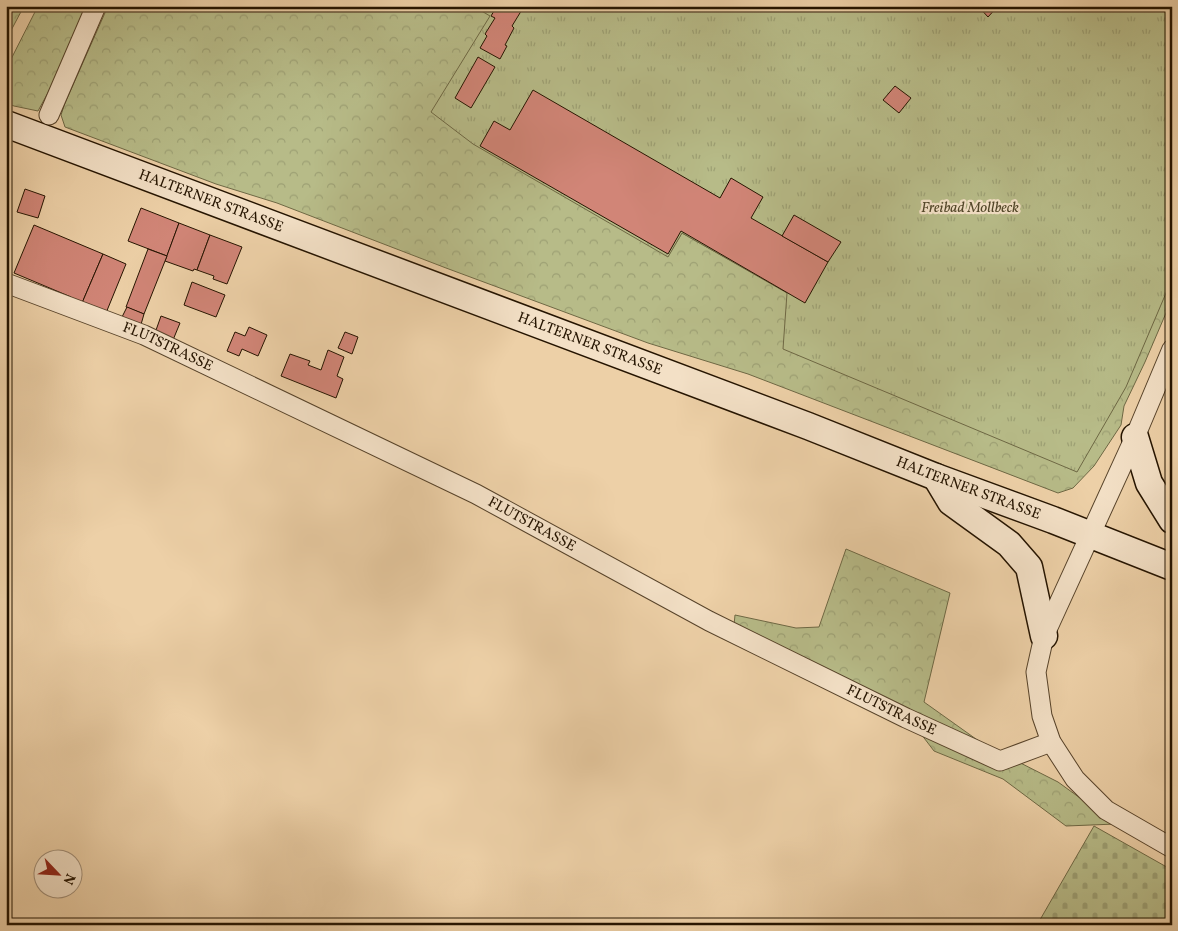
<svg xmlns="http://www.w3.org/2000/svg" width="1178" height="931" font-family="Vollkorn,serif">
<style>
.forest{fill:url(#forest-crowns);stroke:#6e6844}
.cemetery{fill:url(#cemetery-stones);stroke:#6e6844}
.park{fill:url(#park-tufts);stroke:#6e6844}
.building{fill:#d18577;stroke:#251400}
.lines{fill:none;stroke-linecap:round;stroke-linejoin:round}
.minor-casing{stroke:#57432a;stroke-width:21}
.secondary-casing{stroke:#251400;stroke-width:29}
.minor{stroke:#f3e0c6;stroke-width:19}
.secondary{stroke:#f3e0c6;stroke-width:26}
.labels{text-anchor:middle;dominant-baseline:central;stroke-width:4.5;stroke-linejoin:round;paint-order:stroke}
.street-label{font-size:15px;fill:#251400;stroke:#f3e0c6}
.park-label{font-size:15px;font-style:italic;fill:#514629;stroke:#f3e0c6}
</style>
<defs>
<pattern id="forest-crowns" width="20" height="18" patternUnits="userSpaceOnUse" patternTransform="scale(1.25)"><rect width="20" height="18" fill="#b7bb88"/><path d="M2 6a3 3 0 1 1 6 0M12 15a3 3 0 1 1 6 0" fill="none" stroke="#9da074"/></pattern>
<pattern id="cemetery-stones" width="16" height="16" patternUnits="userSpaceOnUse" patternTransform="scale(1.25)"><rect width="16" height="16" fill="#b7bb88"/><path d="M2 7V4a2 2 0 0 1 4 0v3zM10 15v-3a2 2 0 0 1 4 0v3z" fill="#9da074"/></pattern>
<pattern id="park-tufts" width="24" height="20" patternUnits="userSpaceOnUse" patternTransform="scale(1.25)"><rect width="24" height="20" fill="#b7bb88"/><path d="M3 7l-1-3M5 7V3M7 7l1-3M15 17l-1-3M17 17v-4M19 17l1-3" fill="none" stroke="#9da074"/></pattern>
</defs>
<rect width="100%" height="100%" fill="#edd0a7"/>
<filter id="stains"><feTurbulence type="fractalNoise" baseFrequency=".004" numOctaves="4"/><feColorMatrix values="0 0 0 0 .2 0 0 0 0 .09 0 0 0 0 .02 0 0 0 .5 -.17"/></filter>
<radialGradient id="worn" r=".72"><stop offset=".6" stop-color="#630" stop-opacity="0"/><stop offset="1" stop-color="#630" stop-opacity=".3"/></radialGradient>
<g class="forest">
<polygon points="6,6 24,6 6,40"/>
<polygon points="38,6 88,6 62,67 38,111 14,106 6,103 6,69"/>
<polygon points="108,6 473,6 490,15 668,256 682,233 788,293 1172,136 1172,299 1145,362 1124,406 1121,425 1094,466 1073,488 1058,493 748,374 648,343 446,268 277,203 216,184 65,127 61,115 65,103"/>
<polygon points="846,549 950,593 924,702 983,744 1058,782 1116,824 1066,826 1003,779 934,751 905,713 734,625 735,615 796,628 819,627"/>
</g>
<polygon class="cemetery" points="1094,826 1172,870 1172,925 1037,925"/>
<polygon class="park" points="473,6 1172,6 1172,279 1126,387 1077,472 783,349 787,293 682,233 668,257 473,144 431,112 490,16"/>
<g class="building">
<polygon points="497,6 520,6 523,8 512,26 514,28 505,45 507,46 500,59 480,48 487,36 485,34 495,18 491,16"/>
<polygon points="978,6 998,6 988,17"/>
<polygon points="478,57 495,67 471,108 455,98"/>
<polygon points="895,86 911,98 899,113 883,100"/>
<polygon points="533,90 720,198 731,178 763,197 751,218 828,262 805,303 681,231 668,254 480,146 494,121 510,130"/>
<polygon points="25,189 45,196 38,218 17,212"/>
<polygon points="141,208 179,223 167,256 128,241"/>
<polygon points="794,215 841,242 828,262 782,236"/>
<polygon points="179,223 210,235 197,270 194,269 193,271 165,261"/>
<polygon points="34,225 103,254 82,303 70,298 71,297 14,273"/>
<polygon points="210,235 242,247 227,284 213,279 214,276 197,270"/>
<polygon points="148,249 167,256 144,314 126,307"/>
<polygon points="103,254 126,264 106,313 82,303"/>
<polygon points="192,282 225,295 216,317 184,305"/>
<polygon points="127,307 144,314 140,328 121,319"/>
<polygon points="161,316 180,323 173,340 155,333"/>
<polygon points="249,327 267,335 258,356 242,349 239,356 227,351 235,332 245,336"/>
<polygon points="345,332 358,337 352,354 338,348"/>
<polygon points="328,350 344,357 337,376 343,379 336,398 281,376 290,354 310,361 308,365 321,370"/>
</g>
<g class="lines">
<defs>
<g id="minor">
<polyline points="49,115 96,6"/>
<path id="s1" d="M6 283 144 335 476 494 709 621 906 718 1000 761 1051 742"/>
<polyline points="1172,349 1135,437 1044,636 1036,672 1042,716 1051,742 1075,779 1106,810 1172,848"/>
</g>
<g id="secondary">
<path id="s2" d="M6 124 808 426 936 477 1053 520 1172 567"/>
<polyline points="1135,437 1149,483 1172,520"/>
<polyline points="936,477 951,502 1009,544 1029,567 1044,636"/>
</g>
</defs>
<use href="#minor" class="minor-casing"/>
<use href="#secondary" class="secondary-casing"/>
<use href="#minor" class="minor"/>
<use href="#secondary" class="secondary"/>
</g>
<g class="labels">
<g class="street-label">
<text stroke="none"><textPath href="#s2" startOffset="219">HALTERNER STRASSE</textPath></text>
<text stroke="none"><textPath href="#s2" startOffset="624">HALTERNER STRASSE</textPath></text>
<text stroke="none"><textPath href="#s1" startOffset="174">FLUTSTRASSE</textPath></text>
<text stroke="none"><textPath href="#s2" startOffset="1029">HALTERNER STRASSE</textPath></text>
<text stroke="none"><textPath href="#s1" startOffset="579">FLUTSTRASSE</textPath></text>
<text stroke="none"><textPath href="#s1" startOffset="984">FLUTSTRASSE</textPath></text>
</g>
<g class="park-label">
<text x="970" y="208">Freibad Mollbeck</text>
</g>
</g>
<rect width="1178" height="931" fill="none" stroke="#edd0a7" stroke-width="25"/>
<rect x="8" y="8" width="1163" height="916" fill="none" stroke="#251400" stroke-width="2.5"/>
<rect x="12" y="12" width="1153" height="906" fill="none" stroke="#251400"/>
<g transform="translate(58 874) rotate(115)"><circle r="24" fill="#f3e0c6" stroke="#a18e77"/>
<path d="M0-4L9 19L0 12L-9 19Z" fill="#8f2418"/>
<text y="-8" font-size="14" font-weight="bold" text-anchor="middle" fill="#251400">N</text>
</g>
<rect width="100%" height="100%" filter="url(#stains)"/>
<rect width="100%" height="100%" fill="url(#worn)"/>
</svg>
